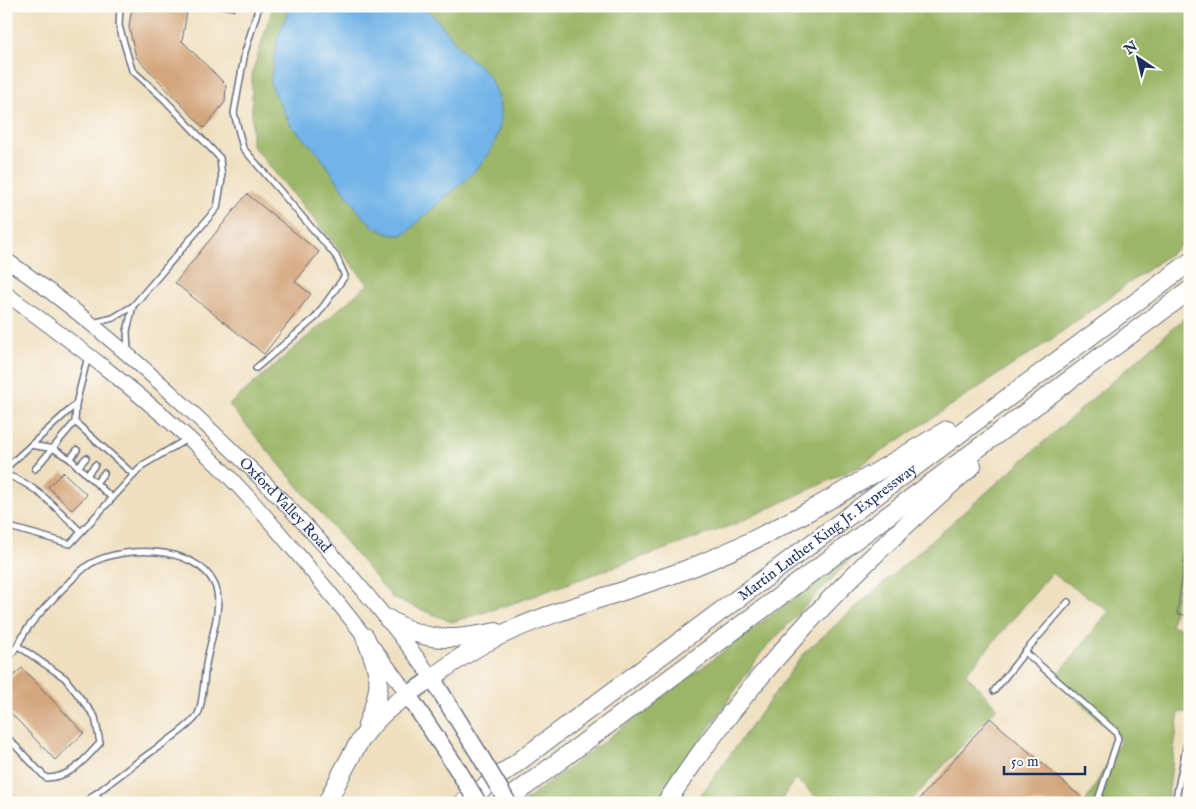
<svg xmlns="http://www.w3.org/2000/svg" width="1196" height="809" font-family="'IM FELL English',serif">
<style>
.forest{fill:#9bb667;stroke:#5b7262}
.water{fill:#72b4e7;stroke:#4672a2}
.building{fill:#d3a67c}
.lines{fill:none;stroke-linecap:round;stroke-linejoin:round}
.lane-casing{stroke:#656d80;stroke-width:8}
.secondary-casing{stroke:#656d80;stroke-width:16}
.primary-casing{stroke:#656d80;stroke-width:19}
.highway-casing{stroke:#656d80;stroke-width:20}
.lane{stroke:#fff;stroke-width:5}
.secondary{stroke:#fff;stroke-width:14}
.primary{stroke:#fff;stroke-width:16}
.highway{stroke:#fff;stroke-width:18}
.primary-bridge-casing{stroke:#656d80;stroke-width:19;stroke-linecap:butt}
.primary-bridge{stroke:#fff;stroke-width:16}
.labels{text-anchor:middle;dominant-baseline:central;stroke-width:4.5;stroke-linejoin:round;paint-order:stroke}
.street-label{font-size:15px;fill:#1b2f5e;stroke:#fdfcf7}
</style>
<rect width="100%" height="100%" fill="#fdfcf7"/>
<filter id="ink" filterUnits="userSpaceOnUse"><feTurbulence type="fractalNoise" baseFrequency=".02" numOctaves="2"/><feDisplacementMap in="SourceGraphic" scale="10" xChannelSelector="R" yChannelSelector="G"/><feConvolveMatrix kernelMatrix="1 2 1 2 8 2 1 2 1" color-interpolation-filters="sRGB"/></filter>
<filter id="wash" filterUnits="userSpaceOnUse"><feTurbulence type="fractalNoise" baseFrequency=".0096" numOctaves="4" result="noise"/><feDisplacementMap in="SourceGraphic" scale="20" xChannelSelector="R" yChannelSelector="G"/><feGaussianBlur stdDeviation="1.12" result="paint"/><feColorMatrix in="noise" values="0 0 0 0 0 0 0 0 0 0 0 0 0 0 0 0 0 1.4 0 .05"/><feComposite in="paint" operator="in"/></filter>
<g filter="url(#wash)">
<rect width="100%" height="100%" fill="#efdfbf"/>
<g class="forest">
<polygon points="273,6 1190,6 1190,239 1046,343 858,467 735,524 505,606 452,622 393,598 229,405 368,284 252,145 252,74"/>
<polygon points="1190,313 1189,531 1171,626 1190,628 1190,712 1179,712 1167,803 1085,803 1121,740 1055,679 1109,611 1052,573 966,674 997,708 909,803 823,803 796,779 779,803 695,803 804,653"/>
<polygon points="862,547 761,653 657,803 522,803"/>
</g>
<path class="water" d="M290 6H422C437 17 449 35 461 49 469 59 483 66 490 79 529 153 448 187 408 232L401 235 389 234 374 227 359 212 318 153 290 124 270 83 278 37Z"/>
<g id="blocks">
<g class="building">
<polygon points="132,6 188,6 182,41 226,85 225,102 204,128 136,57 129,27"/>
<polygon points="210,6 235,6 234,11"/>
<polygon points="247,194 319,252 295,282 311,294 264,354 175,283"/>
<polygon points="63,472 87,495 72,510 48,487"/>
<polygon points="1187,539 1190,540 1190,616 1177,614"/>
<polygon points="22,668 84,733 55,760 6,708 6,683"/>
<polygon points="990,718 1082,798 1077,803 916,803"/>
</g>
</g>
</g>
<g filter="url(#ink)">
<use href="#blocks" fill-opacity="0" stroke="#656d80" stroke-width="1"/>
<g class="lines">
<defs>
<g id="lane">
<polyline points="93,323 113,318 133,306 217,208 222,179 220,158 164,99 132,70 119,26 120,6"/>
<polyline points="128,352 127,331 133,306"/>
<polyline points="88,356 76,404 75,422 134,475"/>
<polyline points="256,368 315,318 345,276 336,256 243,148 234,113 245,52 259,6"/>
<polyline points="31,445 54,449 70,459 112,498"/>
<polyline points="70,459 77,450"/>
<polyline points="78,467 86,458"/>
<polyline points="6,468 76,404"/>
<polyline points="35,469 75,422"/>
<path d="M6 475C36 484 59 511 81 532"/>
<polyline points="87,475 95,465"/>
<polyline points="96,483 104,473"/>
<polyline points="6,526 70,544 143,465 187,439"/>
<polyline points="1068,602 1025,652 1116,732 1118,739 1097,803"/>
<path d="M6 661C15 652 18 643 25 632 34 618 77 572 90 564 122 545 195 545 214 583 225 603 209 644 206 665 204 677 203 704 198 714 191 726 166 742 154 750 130 767 107 785 84 803"/>
<polyline points="994,691 1025,652"/>
<path d="M6 736 46 778C72 777 83 761 100 743L95 717 65 678 18 646"/>
<polyline points="95,794 103,803"/>
<polyline points="1175,803 1190,728"/>
</g>
<g id="secondary">
<path id="s1" d="M6 260C74 306 134 358 194 414 281 495 362 581 432 678"/>
<path d="M6 294C77 345 147 398 210 458 240 486 267 518 294 550 334 597 373 645 408 695"/>
</g>
<polyline id="primary" points="458,770 408,695 432,678 479,754"/>
<g id="highway">
<path d="M388 619C428 644 451 640 496 632"/>
<path d="M365 637C382 676 383 686 367 725"/>
<path d="M432 678C453 662 475 647 499 636 562 606 633 591 698 565 786 529 866 478 947 430"/>
<path d="M327 803C349 759 364 721 408 695"/>
<path id="s2" d="M463 803 1190 262"/>
<polyline points="503,803 1190,290"/>
<path d="M666 803C750 674 856 566 972 466"/>
</g>
</defs>
<use href="#lane" class="lane-casing"/>
<use href="#secondary" class="secondary-casing"/>
<use href="#primary" class="primary-casing"/>
<use href="#highway" class="highway-casing"/>
<use href="#lane" class="lane"/>
<use href="#secondary" class="secondary"/>
<use href="#primary" class="primary"/>
<use href="#highway" class="highway"/>
<defs>
<g id="primary-bridge">
<polyline points="479,754 508,803"/>
<polyline points="458,770 478,803"/>
</g>
</defs>
<use href="#primary-bridge" class="primary-bridge-casing"/>
<use href="#primary-bridge" class="primary-bridge"/>
</g>
</g>
<g class="labels">
<g class="street-label">
<text stroke="none"><textPath href="#s1" startOffset="372">Oxford Valley Road</textPath></text>
<text stroke="none"><textPath href="#s2" startOffset="454">Martin Luther King Jr. Expressway</textPath></text>
</g>
</g>
<rect width="1196" height="809" fill="none" stroke="#fdfcf7" stroke-width="25"/>
<g transform="translate(1138 58) rotate(325)" stroke="#fdfcf7" stroke-width="4" paint-order="stroke">
<path d="M0-4L9 19L0 12L-9 19Z" fill="#1b2f5e"/>
<text y="-8" font-size="14" font-weight="bold" text-anchor="middle" fill="#1b2f5e">N</text>
</g>
<path d="M1004 766v8h81v-8" fill="none" stroke="#1b2f5e" stroke-width="2.5"/>
<text x="1011" y="766" font-size="15" fill="#1b2f5e" stroke="#fdfcf7" stroke-width="4" paint-order="stroke">50 m</text>
</svg>
